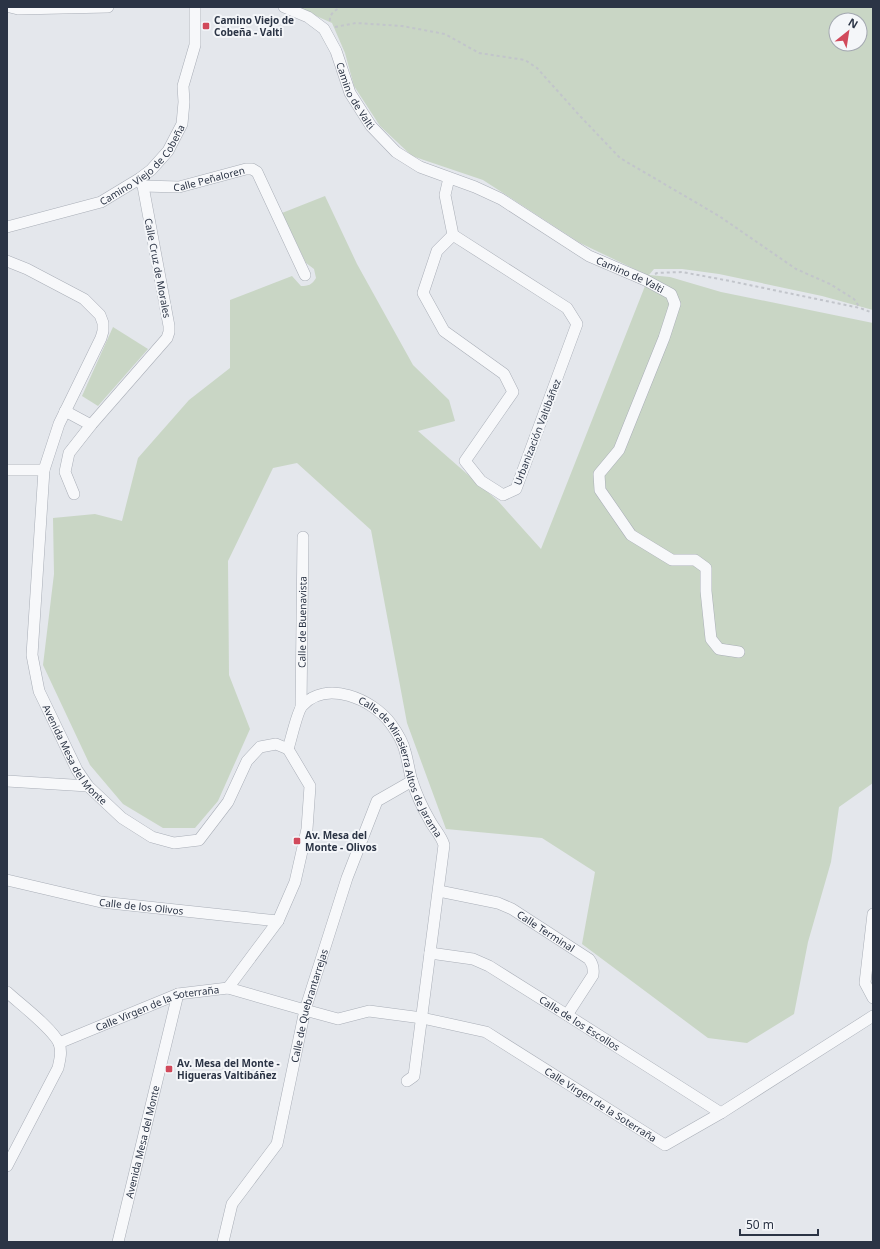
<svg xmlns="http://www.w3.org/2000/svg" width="880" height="1249" font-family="'Noto Sans',sans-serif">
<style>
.green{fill:#c9d6c5;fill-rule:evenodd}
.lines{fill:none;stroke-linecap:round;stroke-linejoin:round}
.street-casing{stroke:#a9aeb7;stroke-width:12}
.path{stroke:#c2c5cb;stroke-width:2;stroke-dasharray:3 3;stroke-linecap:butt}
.street{stroke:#f7f8fa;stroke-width:11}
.poi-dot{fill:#d1495b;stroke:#f4f6f9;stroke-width:1.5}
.labels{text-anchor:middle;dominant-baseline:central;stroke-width:4;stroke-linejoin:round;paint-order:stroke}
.poi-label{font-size:10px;font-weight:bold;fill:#2b3445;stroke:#f4f6f9;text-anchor:start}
.street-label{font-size:10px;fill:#2b3445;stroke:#f4f6f9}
</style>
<rect width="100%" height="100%" fill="#e4e7ec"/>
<g class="green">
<path d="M296 7H873V310L822 296 719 274 682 269H654L649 275 670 277 721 292 873 323V783L839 807 831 862 808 942 794 1014 747 1043 708 1038 582 944 595 872 542 838 446 829 407 723 371 530 297 463 273 468 228 561 229 675 250 729 218 801 195 828H163L123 804 90 765 43 665 54 574 53 518 95 514 122 521 138 458 189 400 230 368V300L292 276 301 286C308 286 312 285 316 278L314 269 306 263 282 213 325 196 357 264 413 365 449 400 455 421 418 431 498 501 541 549 649 276 580 243 483 180 412 156 380 126 354 86 345 53 332 23ZM836 20H860V44H836Z"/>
<polygon points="113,327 148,349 98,406 82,396"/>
</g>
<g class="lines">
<defs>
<g id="street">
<polyline points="10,7 18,9 108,7"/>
<path id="s1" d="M284 7 308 17 324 29 336 51 350 93 371 126 396 152 420 167 475 187 501 199 589 256 645 280 671 294 675 304 664 338 619 450 599 474 600 490 631 535 672 560H695L706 568V591L711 639 719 649 739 652"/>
<polyline points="449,178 445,195 453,235 567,308 577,324 516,489 503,495 481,481 465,461 513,392 504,374 444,331 423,293 437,251 453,235"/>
<path id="s2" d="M143 186 179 187 246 169H252L257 172 305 275"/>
<path id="s3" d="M7 227 101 202 139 179 151 170 168 151 182 124 184 102 183 86 195 45V7"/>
<path id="s4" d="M7 261 27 269 84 299 100 315 103 323V331L101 338 59 424 44 470 32 655 39 691 77 770 88 786 122 818 152 837 174 843 199 840 228 802 247 761 260 747 276 744 288 749 310 786 307 829 295 882 278 921 228 988"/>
<polyline points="65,411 91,425 167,338 169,332 169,326 143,186 139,179"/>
<polyline points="7,470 44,470"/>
<polyline points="74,494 65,472 69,453 91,425"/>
<path id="s5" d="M301 707 303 537"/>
<path id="s6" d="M288 749C291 740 297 712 302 706 326 679 373 699 391 724 396 731 403 742 405 751 408 761 409 771 412 781 416 793 422 807 429 819 434 829 441 835 444 845L414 1076 407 1081"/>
<polyline points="7,781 88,786"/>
<path id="s7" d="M7 880 101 902 278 921"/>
<path id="s8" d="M439 891 498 903 512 909 589 959C593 964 594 968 593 975L567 1015"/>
<polyline points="873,914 865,983 873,998"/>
<path id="s9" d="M430 953 473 959 489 966 567 1015 721 1113"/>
<path d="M7 992C20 1004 52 1028 59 1043 62 1052 60 1059 58 1068L7 1166"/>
<path id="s10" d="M59 1043 178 994 228 988 305 1010 338 1019 369 1011 422 1018 486 1032 665 1145 721 1113 873 1016"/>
<path id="s11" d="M118 1242 178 994"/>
<path id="s12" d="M223 1242 232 1204 277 1144 305 1010 347 878 377 801 412 781"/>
</g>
</defs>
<use href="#street" class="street-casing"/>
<g class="path">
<path d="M330 21C329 14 335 11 340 7"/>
<polyline points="335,27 356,23 402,26 445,34 479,53 525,60 537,68 580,116 620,158 719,216 796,269 830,284 854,299 860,308"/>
<polyline points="655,274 657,273 682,272 730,281 860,308 873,313"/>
</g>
<use href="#street" class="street"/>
</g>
<g class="poi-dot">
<rect x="202" y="22" width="8" height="8" rx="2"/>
<rect x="293" y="837" width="8" height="8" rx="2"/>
<rect x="165" y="1065" width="8" height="8" rx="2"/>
</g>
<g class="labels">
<g class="poi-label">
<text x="214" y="20">Camino Viejo de<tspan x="214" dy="12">Cobeña - Valti</tspan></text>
<text x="305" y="835">Av. Mesa del<tspan x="305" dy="12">Monte - Olivos</tspan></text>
<text x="177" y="1063">Av. Mesa del Monte -<tspan x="177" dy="12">Higueras Valtibáñez</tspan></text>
</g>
<g class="street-label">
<text stroke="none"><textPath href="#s1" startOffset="120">Camino de Valti</textPath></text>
<text stroke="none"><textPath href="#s3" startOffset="154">Camino Viejo de Cobeña</textPath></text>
<text stroke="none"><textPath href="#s2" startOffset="67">Calle Peñaloren</textPath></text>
<text transform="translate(158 268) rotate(79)">Calle Cruz de Morales</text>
<text stroke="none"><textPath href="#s1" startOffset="456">Camino de Valti</textPath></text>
<text transform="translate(537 432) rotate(-69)">Urbanización Valtibáñez</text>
<text stroke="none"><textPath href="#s5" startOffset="85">Calle de Buenavista</textPath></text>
<text stroke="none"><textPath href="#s4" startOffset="572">Avenida Mesa del Monte</textPath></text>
<text stroke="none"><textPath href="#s6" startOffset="189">Calle de Mirasierra Altos de Jarama</textPath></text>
<text stroke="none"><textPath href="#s7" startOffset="137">Calle de los Olivos</textPath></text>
<text stroke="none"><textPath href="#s8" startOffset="116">Calle Terminal</textPath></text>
<text stroke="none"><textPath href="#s12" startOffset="256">Calle de Quebrantarrejas</textPath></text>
<text stroke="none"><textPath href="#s10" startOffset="105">Calle Virgen de la Soterraña</textPath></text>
<text stroke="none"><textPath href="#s9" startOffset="168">Calle de los Escollos</textPath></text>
<text stroke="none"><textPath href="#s10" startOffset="580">Calle Virgen de la Soterraña</textPath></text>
<text stroke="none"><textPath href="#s11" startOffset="103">Avenida Mesa del Monte</textPath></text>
</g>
</g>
<rect width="880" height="1249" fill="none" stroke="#2b3445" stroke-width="16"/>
<g transform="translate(848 32) rotate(30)"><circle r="19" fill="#f4f6f9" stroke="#a4a8b1"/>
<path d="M0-3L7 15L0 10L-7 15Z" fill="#d1495b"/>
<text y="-6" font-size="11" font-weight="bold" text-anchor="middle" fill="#2b3445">N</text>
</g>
<path d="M740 1229v6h78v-6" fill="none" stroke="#2b3445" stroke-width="2"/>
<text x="746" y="1229" font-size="12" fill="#2b3445" stroke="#f4f6f9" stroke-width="3" paint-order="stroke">50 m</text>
</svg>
